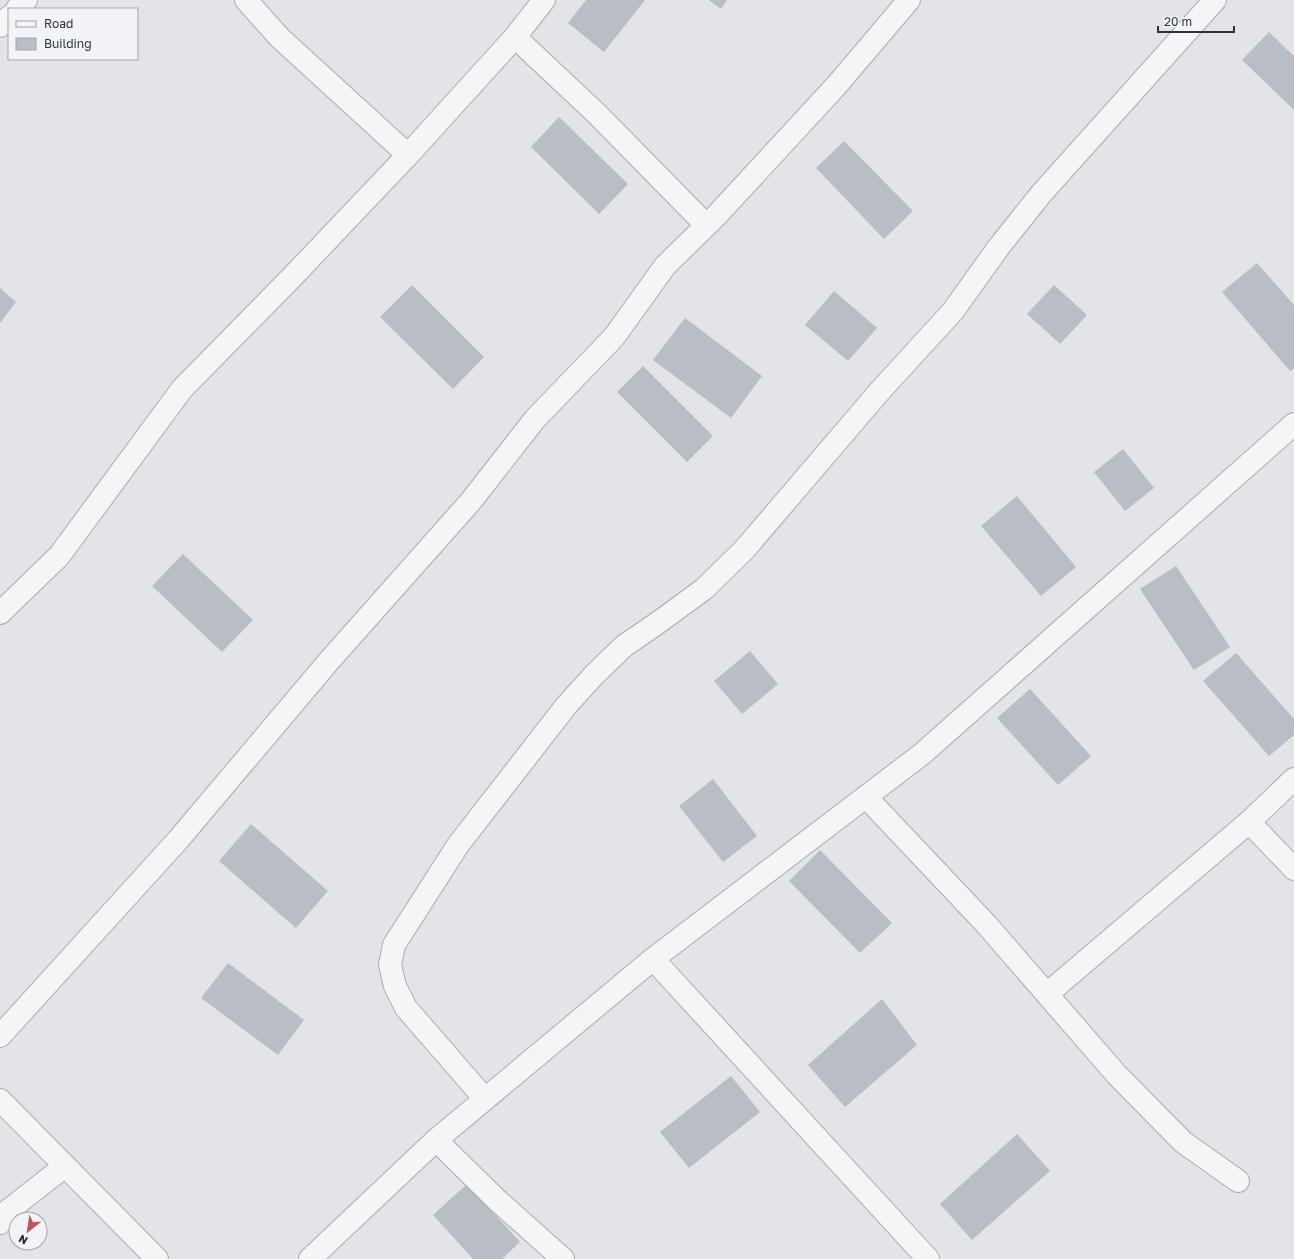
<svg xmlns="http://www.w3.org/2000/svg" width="1294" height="1259" font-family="'Golos Text',sans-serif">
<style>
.building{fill:#b9bdc5}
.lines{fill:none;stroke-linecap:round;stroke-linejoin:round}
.street-casing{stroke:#a8abb2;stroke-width:24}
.street{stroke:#f4f5f7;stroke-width:22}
</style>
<rect width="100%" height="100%" fill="#e2e4e8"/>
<g class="building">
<polygon points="586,0 645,0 604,52 568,23"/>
<polygon points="709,0 727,0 721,9"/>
<polygon points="1269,32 1294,56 1294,110 1242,60"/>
<polygon points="559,117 628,184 599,214 531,147"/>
<polygon points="844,141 913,211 884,239 816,168"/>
<polygon points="1257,263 1294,305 1294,368 1290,371 1222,292"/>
<polygon points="412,285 484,357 453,389 380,317"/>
<polygon points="1054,285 1087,315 1060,344 1027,314"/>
<polygon points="0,288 16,302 0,323"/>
<polygon points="834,291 877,328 848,361 805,325"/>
<polygon points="685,318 762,376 731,418 653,360"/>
<polygon points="643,366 713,436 687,462 617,392"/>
<polygon points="1123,449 1154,488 1125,511 1094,472"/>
<polygon points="1017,496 1076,567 1041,596 981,526"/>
<polygon points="183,554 253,620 222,652 152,586"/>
<polygon points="1176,566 1230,647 1194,670 1140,589"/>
<polygon points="750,651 778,684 742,714 714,681"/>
<polygon points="1236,653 1294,719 1294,735 1269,756 1203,681"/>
<polygon points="1030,689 1091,756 1058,785 997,718"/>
<polygon points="713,779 757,836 723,862 679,806"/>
<polygon points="251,824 328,891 296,928 219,861"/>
<polygon points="820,850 892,923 860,953 789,881"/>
<polygon points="228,963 304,1020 278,1055 201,998"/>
<polygon points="882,999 917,1045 845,1107 808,1065"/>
<polygon points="731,1076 760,1112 689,1168 660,1132"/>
<polygon points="1017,1134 1050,1171 972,1240 940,1204"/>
<polygon points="467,1184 520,1242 502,1259 473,1259 433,1215"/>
</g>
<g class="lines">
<defs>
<g id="street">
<polyline points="246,0 280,38 408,155"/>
<polyline points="17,9 26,0"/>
<polyline points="0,26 9,17"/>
<polyline points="515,37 597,114 706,225"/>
<polyline points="0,613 59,556 182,389 294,275 408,155 515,37 544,0"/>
<polyline points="866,797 986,924 1117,1075 1183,1142 1238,1181"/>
<polyline points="1249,822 1294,869"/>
<polyline points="653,959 928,1259"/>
<polyline points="1047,994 1249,822 1294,779"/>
<polyline points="0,1036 178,840 329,661 471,501 535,419 614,337 665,266 716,216 836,86 909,0"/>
<polyline points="485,1099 406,1008 395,986 390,965 394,945 458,845 566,706 594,675 624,646 659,622 704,589 744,550 879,392 953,311 998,248 1041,194 1215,0"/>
<polyline points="0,1100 157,1259"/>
<polyline points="436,1140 497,1200 563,1259"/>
<polyline points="0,1223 5,1213 65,1166"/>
<polyline points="310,1259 436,1140 653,959 922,754 1294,424"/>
</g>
</defs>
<use href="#street" class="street-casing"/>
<use href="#street" class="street"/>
</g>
<rect x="8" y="8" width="130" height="52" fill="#f1f3f6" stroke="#a2a6ac"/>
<rect x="16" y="21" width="20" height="6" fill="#f4f5f7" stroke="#a2a6ac"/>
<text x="44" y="28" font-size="12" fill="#2c323e">Road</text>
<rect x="16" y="38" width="20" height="12" fill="#b9bdc5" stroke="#a2a6ac"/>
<text x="44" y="48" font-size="12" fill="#2c323e">Building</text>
<g transform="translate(28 1231) rotate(210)"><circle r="19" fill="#f1f3f6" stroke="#a2a6ac"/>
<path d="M0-3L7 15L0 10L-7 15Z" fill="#bf5561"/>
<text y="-6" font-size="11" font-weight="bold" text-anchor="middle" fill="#2c323e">N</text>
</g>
<path d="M1158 26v6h76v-6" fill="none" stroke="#2c323e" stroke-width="2"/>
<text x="1164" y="26" font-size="12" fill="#2c323e" stroke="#f1f3f6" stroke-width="3" paint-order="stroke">20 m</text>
</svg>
